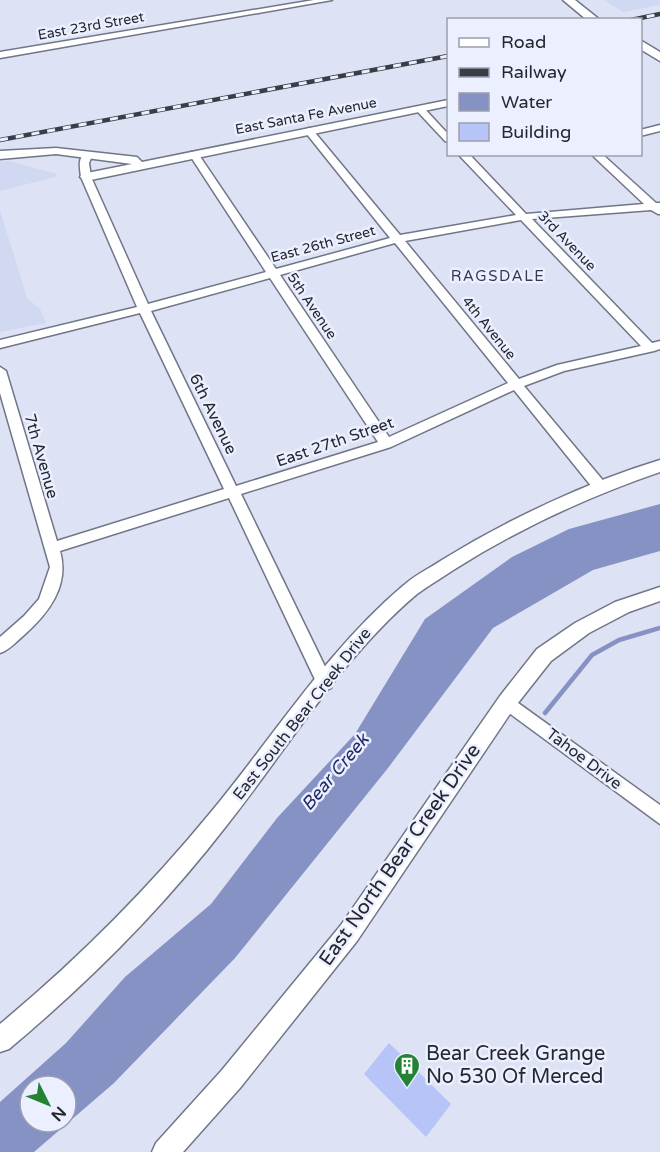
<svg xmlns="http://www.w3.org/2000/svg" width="660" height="1152" font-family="'Varela Round',sans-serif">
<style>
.built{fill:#d1d8f2}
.water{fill:#8692c3;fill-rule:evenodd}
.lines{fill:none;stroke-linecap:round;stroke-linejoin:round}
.stream{stroke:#8692c3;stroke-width:4.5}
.building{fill:#b7c4f8}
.minor-casing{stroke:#717687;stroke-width:3}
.tertiary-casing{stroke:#717687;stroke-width:3}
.secondary-casing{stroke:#717687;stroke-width:3}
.minor{fill:#fff;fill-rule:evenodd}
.tertiary{fill:#fff;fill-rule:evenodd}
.secondary{fill:#fff;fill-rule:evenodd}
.rail-casing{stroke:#3b3d46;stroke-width:4.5}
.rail{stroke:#ebefff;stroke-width:3;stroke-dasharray:8;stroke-linecap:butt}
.labels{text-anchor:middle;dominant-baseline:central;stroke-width:5;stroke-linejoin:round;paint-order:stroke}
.far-street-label{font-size:14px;fill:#25272e;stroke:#ebefff}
.far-neighbourhood-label{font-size:15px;letter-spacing:1.5px;fill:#353948;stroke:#ebefff}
.street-label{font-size:16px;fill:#25272e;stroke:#ebefff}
.water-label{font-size:18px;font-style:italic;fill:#222965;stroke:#ebefff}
.near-street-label{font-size:20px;fill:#25272e;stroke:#ebefff}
.near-poi-label{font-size:20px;fill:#25272e;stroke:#ebefff;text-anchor:start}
</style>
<rect width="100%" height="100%" fill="#dde2f5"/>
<g class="built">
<polygon points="604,0 660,0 660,5 623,12"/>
<polygon points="9,161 57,174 55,177 0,191 0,162"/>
<polygon points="0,210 27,298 40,309 46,323 0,332"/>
</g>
<path class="water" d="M660 504V551L593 570 493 628 388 768 235 958 114 1083 34 1152H0V1102L66 1043 125 977 211 904 277 818 355 734 425 619 512 557 569 529ZM30 1086H66V1122H30Z"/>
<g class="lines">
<polyline class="stream" points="545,713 592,655 619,640 660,628"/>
</g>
<polygon class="building" points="389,1043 451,1104 426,1137 364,1074"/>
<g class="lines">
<defs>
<g id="minor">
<polygon points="314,0 332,0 0,58 0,52"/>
<polygon points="417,107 423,107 448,134 448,142 445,141 417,111"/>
<polygon points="660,125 660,131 640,136 640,130"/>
<path d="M309 128 312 129 400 235 516 215 458 154H469L526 214 644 204 591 154H602L656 203H660V214H658L651 210 532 219 652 343 660 341V349L654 351 564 371 524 386 606 484 608 488 606 492H596L514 390 391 447 241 494 333 683 331 688 325 690 319 688 229 498 60 551C70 586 48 614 23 636 16 642 9 650 0 653V637L24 616 39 599 50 567 0 393V367L6 371 57 541 224 489 140 313 0 348V340L137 307 81 177C80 168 77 156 87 153L92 156 89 163 91 177 148 304 266 272 189 154 191 152H197L276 269 390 238 306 133 304 131ZM521 220 641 346 557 365 519 379 405 241ZM395 243 508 383 389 437 280 275ZM270 278 378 442 236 486 151 311Z"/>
<polygon points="507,695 660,805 660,824 501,707 499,702 501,697"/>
</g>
<g id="tertiary">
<polygon points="448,100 448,106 86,181 80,177 82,174 132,164 56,154 0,159 0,151 56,148 137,157 142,162"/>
<path d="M660 460V472C590 496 518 529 455 569 443 577 429 585 417 594 341 658 288 748 227 825 163 908 89 982 9 1049L0 1052V1024C77 960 147 890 211 812 274 736 328 649 404 585 415 575 430 568 442 560 507 520 587 482 660 460Z"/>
<polygon points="660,587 660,601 629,612 589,633 551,661 514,708 357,941 240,1088 183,1152 152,1152 156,1143 222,1070 341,925 500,696 537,649 575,623 615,602"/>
</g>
<g id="secondary">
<polygon points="563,0 575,0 600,20 587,20"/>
<polygon points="640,40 660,52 660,61 640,49"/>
</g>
</defs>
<use href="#minor" class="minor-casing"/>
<use href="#tertiary" class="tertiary-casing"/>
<use href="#secondary" class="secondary-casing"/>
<use href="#minor" class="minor"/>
<use href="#tertiary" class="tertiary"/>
<use href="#secondary" class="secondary"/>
<defs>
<g id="rail">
<polyline points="631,20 660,14"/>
<polyline points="0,140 448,56"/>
</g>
</defs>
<use href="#rail" class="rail-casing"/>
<use href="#rail" class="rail"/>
</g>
<defs>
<symbol id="building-pin" viewBox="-11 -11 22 30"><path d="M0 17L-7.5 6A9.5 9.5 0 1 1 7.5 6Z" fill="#238233" stroke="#ebefff"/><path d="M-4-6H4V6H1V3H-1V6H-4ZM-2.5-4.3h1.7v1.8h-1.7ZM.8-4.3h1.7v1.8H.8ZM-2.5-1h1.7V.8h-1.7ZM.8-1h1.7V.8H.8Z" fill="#fff"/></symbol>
</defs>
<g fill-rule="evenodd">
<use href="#building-pin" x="392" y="1051" width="30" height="40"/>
</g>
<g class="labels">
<g class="far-street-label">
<text transform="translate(91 26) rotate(-10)">East 23rd Street</text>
<text transform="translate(306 116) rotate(-11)">East Santa Fe Avenue</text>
<text transform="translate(567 241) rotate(46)">3rd Avenue</text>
<text transform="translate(323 244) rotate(-15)">East 26th Street</text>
<text transform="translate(312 306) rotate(56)">5th Avenue</text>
<text transform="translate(489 328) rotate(51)">4th Avenue</text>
</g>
<g class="far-neighbourhood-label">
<text x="498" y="276">RAGSDALE</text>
</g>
<g class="street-label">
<text transform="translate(213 414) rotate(64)">6th Avenue</text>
<text transform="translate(335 442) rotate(-19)">East 27th Street</text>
<text transform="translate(41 456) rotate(74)">7th Avenue</text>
<text transform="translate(302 714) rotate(-52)">East South Bear Creek Drive</text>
<text transform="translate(584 759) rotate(37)">Tahoe Drive</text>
</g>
<g class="water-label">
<text transform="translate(335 772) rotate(-50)">Bear Creek</text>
</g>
<g class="near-street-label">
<text transform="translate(400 855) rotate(-55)">East North Bear Creek Drive</text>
</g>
<g class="near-poi-label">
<text x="426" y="1054">Bear Creek Grange<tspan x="426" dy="23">No 530 Of Merced</tspan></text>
</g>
</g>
<rect x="447" y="18" width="195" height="138" fill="#ebefff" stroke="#9c9fab" stroke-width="1.5"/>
<rect x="459" y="38" width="30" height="9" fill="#ffffff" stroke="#9c9fab" stroke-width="1.5"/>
<text x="501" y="48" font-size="18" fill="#25272e">Road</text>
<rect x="459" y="68" width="30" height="9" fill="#3b3d46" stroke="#9c9fab" stroke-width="1.5"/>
<text x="501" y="78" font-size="18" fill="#25272e">Railway</text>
<rect x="459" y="93" width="30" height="18" fill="#8692c3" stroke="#9c9fab" stroke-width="1.5"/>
<text x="501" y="108" font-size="18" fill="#25272e">Water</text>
<rect x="459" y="123" width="30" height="18" fill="#b7c4f8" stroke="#9c9fab" stroke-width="1.5"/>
<text x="501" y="138" font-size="18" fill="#25272e">Building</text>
<g transform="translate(48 1104) rotate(133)"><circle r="28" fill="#ebefff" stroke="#9c9fab" stroke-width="1.5"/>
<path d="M0-4.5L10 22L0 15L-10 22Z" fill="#238233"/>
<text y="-9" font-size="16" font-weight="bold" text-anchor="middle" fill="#25272e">N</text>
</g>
</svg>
